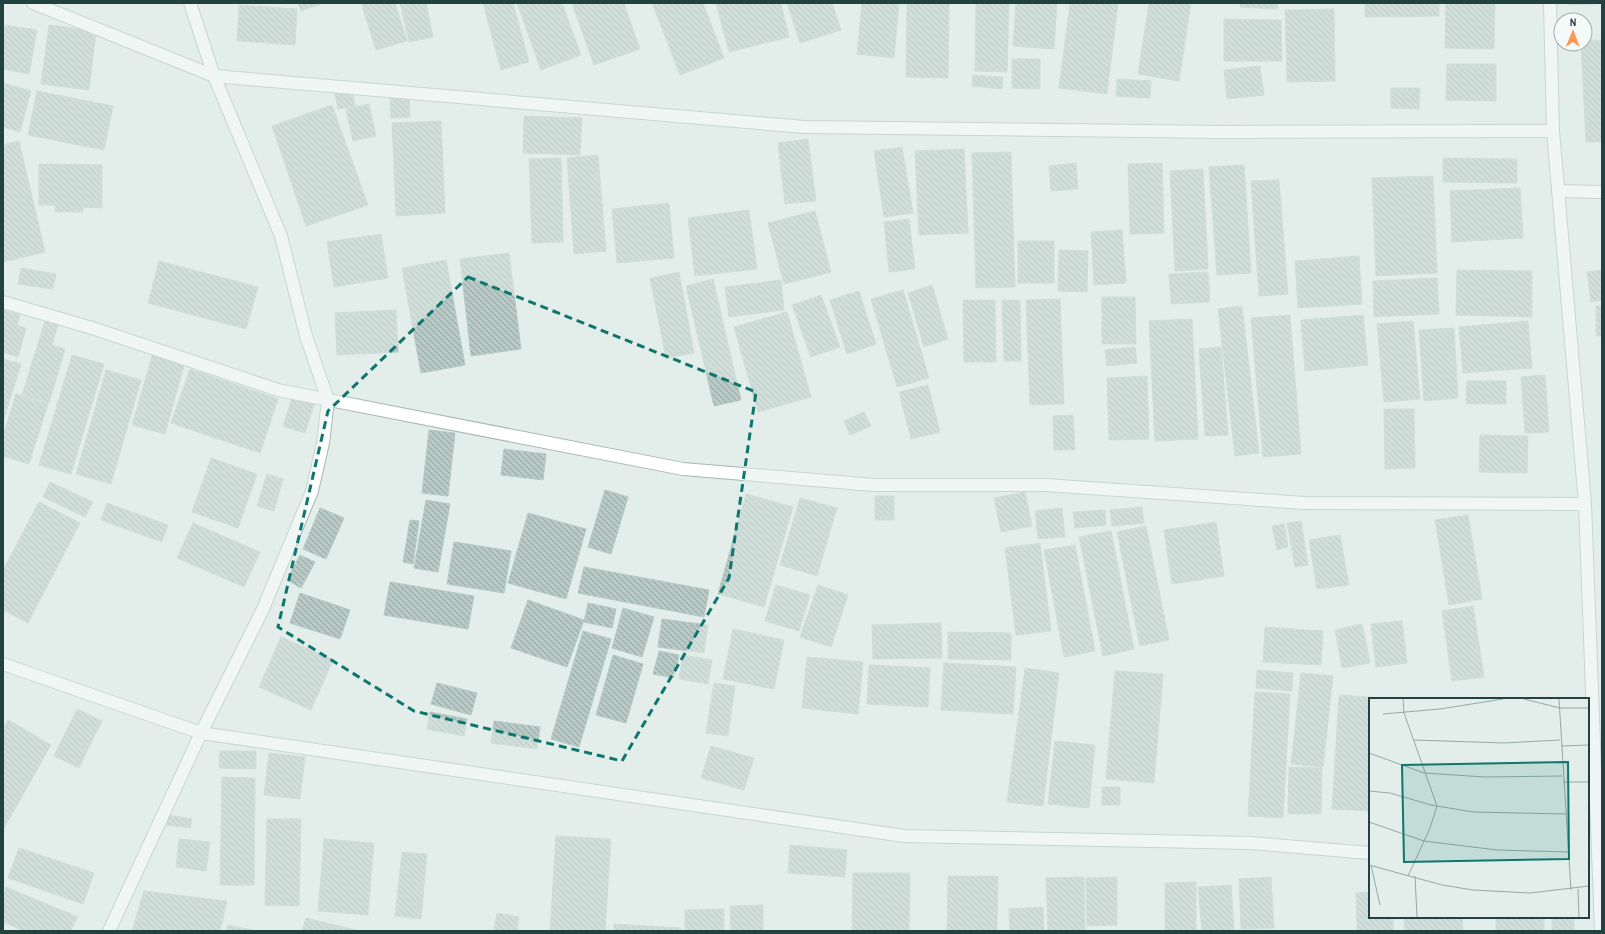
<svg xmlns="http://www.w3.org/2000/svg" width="1605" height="934" font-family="'Archivo Narrow',sans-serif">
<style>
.building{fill:url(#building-back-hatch);stroke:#b5c9c4}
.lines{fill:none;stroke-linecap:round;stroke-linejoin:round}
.street-casing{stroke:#a5b7b4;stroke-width:14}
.street{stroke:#fff;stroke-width:12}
.marked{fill:none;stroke:#0f766e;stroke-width:3;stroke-dasharray:8 5;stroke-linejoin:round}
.inset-road{fill:none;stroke:#95a9a6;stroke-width:1}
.view{fill:#0f766e;fill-opacity:0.15;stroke:#0f766e;stroke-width:2}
.inset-edge{fill:none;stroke:#21423e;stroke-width:2}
</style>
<defs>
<pattern id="building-back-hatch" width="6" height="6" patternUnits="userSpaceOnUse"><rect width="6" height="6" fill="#b8c9c5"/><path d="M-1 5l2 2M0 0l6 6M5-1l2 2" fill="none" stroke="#95a5a1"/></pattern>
</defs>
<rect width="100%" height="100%" fill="#e3eeeb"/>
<g class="building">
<polygon points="298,3 323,3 301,11"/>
<polygon points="361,3 395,3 407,41 376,50"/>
<polygon points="400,3 426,3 433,37 409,42"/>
<polygon points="483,3 513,3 529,62 501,70"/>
<polygon points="517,3 562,3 581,55 541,70"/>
<polygon points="572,3 624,3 640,49 594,65"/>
<polygon points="652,3 703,3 724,58 680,75"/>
<polygon points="716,3 781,3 789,37 729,52"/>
<polygon points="787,3 832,3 841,30 800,43"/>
<polygon points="862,3 899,3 894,58 857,54"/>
<polygon points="907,3 949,3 948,78 906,77"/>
<polygon points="976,3 1009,3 1007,72 975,71"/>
<polygon points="1016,3 1057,3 1054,49 1013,46"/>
<polygon points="1070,3 1118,4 1107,94 1059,88"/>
<polygon points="1149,3 1191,3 1179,81 1138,74"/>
<polygon points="1240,3 1278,3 1277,9 1240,7"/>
<polygon points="1365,3 1439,3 1439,16 1365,17"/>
<polygon points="1446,3 1495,3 1494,49 1445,48"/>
<polygon points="1569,3 1596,3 1596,4 1569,5"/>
<polygon points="239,5 297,9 295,45 237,41"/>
<polygon points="1334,9 1335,81 1287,82 1285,10"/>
<polygon points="1224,19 1281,20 1282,61 1224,61"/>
<polygon points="5,25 37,30 29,74 3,69 3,38"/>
<polygon points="49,25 96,31 89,90 41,84"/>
<polygon points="1602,40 1602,142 1586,142 1581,44 1585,44 1585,41"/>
<polygon points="1012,59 1040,59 1040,89 1012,88"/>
<polygon points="1447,64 1496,64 1496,101 1446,100"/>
<polygon points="1260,66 1264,95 1227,99 1224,70"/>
<polygon points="973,75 1003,77 1002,89 972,86"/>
<polygon points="1117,79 1151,81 1150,98 1116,96"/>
<polygon points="3,83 31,91 20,132 3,127"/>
<polygon points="1391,88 1420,88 1419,109 1391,108"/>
<polygon points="37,91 113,106 104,150 28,135"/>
<polygon points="352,91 355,106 338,109 335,94"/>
<polygon points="409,97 410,117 391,118 390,98"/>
<polygon points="369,104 376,136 353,141 346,109"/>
<polygon points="332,105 368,205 306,226 272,126"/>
<polygon points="524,116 582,118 580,155 523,153"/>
<polygon points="441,121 445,213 396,216 392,123"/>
<polygon points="808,139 816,201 785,204 778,143"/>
<polygon points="19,141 45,252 3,262 3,145"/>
<polygon points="902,147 913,213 884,217 874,151"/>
<polygon points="964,149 968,233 919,235 915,151"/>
<polygon points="1011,152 1015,287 976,288 972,153"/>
<polygon points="598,155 606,251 574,254 567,158"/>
<polygon points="561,158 563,242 532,243 529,159"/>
<polygon points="1443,158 1517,159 1517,183 1443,182"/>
<polygon points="1076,163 1078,189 1051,191 1049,166"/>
<polygon points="1162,163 1164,233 1130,234 1128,164"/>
<polygon points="39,164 102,165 102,208 83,207 83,212 55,212 55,205 39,205"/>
<polygon points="1244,165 1251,273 1217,275 1209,167"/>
<polygon points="1203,169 1208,269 1175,271 1170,171"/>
<polygon points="1433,176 1437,273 1376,276 1372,178"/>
<polygon points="1279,180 1288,294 1259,296 1251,181"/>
<polygon points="1520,188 1523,238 1452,242 1450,191"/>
<polygon points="669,203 674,258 617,263 612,209"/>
<polygon points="749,210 757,269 695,276 688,218"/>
<polygon points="815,211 831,272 784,284 768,223"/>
<polygon points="909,219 915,269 889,272 884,222"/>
<polygon points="1122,230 1126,283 1094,285 1091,232"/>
<polygon points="381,234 388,278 334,287 327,242"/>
<rect x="1018" y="241" width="36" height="42"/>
<polygon points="1059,250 1088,251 1087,292 1058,291"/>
<polygon points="509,253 521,349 471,356 460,259"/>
<polygon points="1359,256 1362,304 1298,308 1295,261"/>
<polygon points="446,260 465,365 421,373 402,268"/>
<polygon points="159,261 258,287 246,329 148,303"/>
<polygon points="21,268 56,274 53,289 18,284"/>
<polygon points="1457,270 1532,271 1532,317 1456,315"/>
<polygon points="1602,270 1602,300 1591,302 1587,272"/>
<polygon points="679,272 694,353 666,358 650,278"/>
<polygon points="1208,272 1210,302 1171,304 1169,274"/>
<polygon points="1437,278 1439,314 1374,317 1373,281"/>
<polygon points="713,279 741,400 714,406 686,286"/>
<polygon points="781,280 784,310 729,317 725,287"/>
<polygon points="932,285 948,339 924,347 908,293"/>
<polygon points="903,290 929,378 897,387 871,299"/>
<polygon points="859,291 876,344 847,354 830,300"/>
<polygon points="821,295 840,347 811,357 792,305"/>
<polygon points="1102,297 1135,297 1136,344 1102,344"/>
<polygon points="1060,299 1064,404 1030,405 1026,300"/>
<polygon points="963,300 995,300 996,362 964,362"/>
<polygon points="1002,300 1020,300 1021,361 1004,361"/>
<polygon points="1242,306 1259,453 1235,456 1218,309"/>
<rect x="1596" y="306" width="6" height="30"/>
<polygon points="3,310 20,315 17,325 26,328 18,357 3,352"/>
<polygon points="396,310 398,352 337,355 335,313"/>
<polygon points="787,312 811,397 758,412 734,327"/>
<polygon points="1290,315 1301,454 1263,457 1251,318"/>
<polygon points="1363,315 1368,365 1305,371 1301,320"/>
<polygon points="1192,319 1198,439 1155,441 1149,321"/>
<polygon points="45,321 58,325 52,345 65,349 49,403 22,395"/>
<polygon points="1413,321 1420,399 1384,402 1377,324"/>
<polygon points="1528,321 1532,368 1463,373 1459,327"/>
<polygon points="1454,328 1458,398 1424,401 1419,330"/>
<polygon points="1135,347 1137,363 1107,366 1105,350"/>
<polygon points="1221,347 1228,435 1205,436 1199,349"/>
<polygon points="153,353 185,362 165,434 132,425"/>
<polygon points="72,355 104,364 71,474 39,465"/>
<polygon points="3,359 21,364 3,422"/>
<polygon points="190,369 278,399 260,453 171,423"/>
<polygon points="106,370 141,380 111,484 76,474"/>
<polygon points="1545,375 1549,432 1525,433 1521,377"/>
<polygon points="1147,376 1149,439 1109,440 1107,378"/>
<polygon points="1467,381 1506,381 1506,404 1466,404"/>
<polygon points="928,385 940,432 911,439 899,392"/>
<polygon points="16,394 48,404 29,464 3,456 3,436"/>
<polygon points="293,395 315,402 305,433 283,426"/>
<polygon points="1384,409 1414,409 1415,468 1385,469"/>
<polygon points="864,412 871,426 850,435 844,421"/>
<polygon points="1073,415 1075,450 1054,450 1053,416"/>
<polygon points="429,430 455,433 448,496 422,493"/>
<polygon points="1480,435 1528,436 1527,473 1479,472"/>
<polygon points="504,449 546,454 543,480 501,475"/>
<polygon points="211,458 257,474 238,528 192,512"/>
<polygon points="267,474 283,479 274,511 257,506"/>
<polygon points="50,482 93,502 85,517 43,497"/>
<polygon points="605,490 628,497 611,554 588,547"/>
<polygon points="1025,492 1032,526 1001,532 994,498"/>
<polygon points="746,494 793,507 764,607 718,594"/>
<rect x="875" y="496" width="19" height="24"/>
<polygon points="800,498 837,508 817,576 780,565"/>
<polygon points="426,500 450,504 438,572 414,568"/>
<polygon points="39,502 80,523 28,623 3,610 3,570"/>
<polygon points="107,503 168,525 162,542 101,520"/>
<polygon points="1142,507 1144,523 1112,526 1110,510"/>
<polygon points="320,508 344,518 326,559 303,549"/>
<polygon points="1062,508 1065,537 1038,539 1035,511"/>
<polygon points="1105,510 1106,525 1075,528 1073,512"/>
<polygon points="528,513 586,529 566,599 508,583"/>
<polygon points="1468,515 1482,599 1449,605 1435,520"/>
<polygon points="410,520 419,521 413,564 403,562"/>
<polygon points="1301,521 1308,565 1295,567 1287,523"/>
<polygon points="1216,522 1224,576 1172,584 1164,530"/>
<polygon points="193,523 260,552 244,587 177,558"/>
<polygon points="1284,524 1288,547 1277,550 1272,526"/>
<polygon points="1146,526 1169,640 1140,646 1117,532"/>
<polygon points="1111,531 1134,649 1103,656 1079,537"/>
<polygon points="1340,535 1349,585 1317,589 1309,540"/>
<polygon points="454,542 511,551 504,593 447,584"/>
<polygon points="1040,543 1051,631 1016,635 1005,548"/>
<polygon points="1075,545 1095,651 1064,657 1044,550"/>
<polygon points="300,555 315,562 301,588 287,580"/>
<polygon points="584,567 709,590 704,617 578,593"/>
<polygon points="390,582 474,596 468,629 384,615"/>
<polygon points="776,585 810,595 799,631 765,621"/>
<polygon points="818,585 848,595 831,647 800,637"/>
<polygon points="300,593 350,610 340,639 290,623"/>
<polygon points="528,600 584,620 567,667 511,648"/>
<polygon points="588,603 616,609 612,628 584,622"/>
<polygon points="1473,606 1484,677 1452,681 1442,611"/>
<polygon points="623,608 654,617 642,657 612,648"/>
<polygon points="662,619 708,625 704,653 658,647"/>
<polygon points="1402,621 1407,663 1376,667 1371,624"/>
<polygon points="941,623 942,658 873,659 872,625"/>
<polygon points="1362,624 1370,663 1342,668 1335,630"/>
<polygon points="1265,627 1323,631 1321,665 1263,662"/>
<polygon points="733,629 784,640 774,689 723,679"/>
<polygon points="583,631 611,639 579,747 551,739"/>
<polygon points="948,632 1011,633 1011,660 948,659"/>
<polygon points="281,637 333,660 311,710 259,687"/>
<polygon points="659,651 679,655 674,678 653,674"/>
<polygon points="613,655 643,664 626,723 596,715"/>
<polygon points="683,655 712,660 708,684 679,679"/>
<polygon points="807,657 863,662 858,714 802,708"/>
<polygon points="944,663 1016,667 1013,714 941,710"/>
<polygon points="869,665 930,668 928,707 867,704"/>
<polygon points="1025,668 1059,673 1043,806 1007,802"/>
<polygon points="1257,670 1293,673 1292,691 1256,688"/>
<polygon points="1115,671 1163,674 1154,783 1106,779"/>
<polygon points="1301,673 1333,676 1323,767 1291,764"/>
<polygon points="437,683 477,693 471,715 431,704"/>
<polygon points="714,683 735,686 728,736 706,733"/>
<polygon points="1255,692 1290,694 1283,818 1248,816"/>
<polygon points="1339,695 1399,699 1370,699 1370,811 1332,809"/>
<polygon points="77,709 102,721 79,768 54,756"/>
<polygon points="430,712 467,719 464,736 427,729"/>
<polygon points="8,720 51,745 3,830 3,729"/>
<polygon points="494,721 540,727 537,749 491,743"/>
<polygon points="1055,741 1095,745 1089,808 1048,804"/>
<polygon points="711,746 754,758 744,790 701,778"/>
<polygon points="220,751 256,751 256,769 219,768"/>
<polygon points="269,753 305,757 300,799 264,795"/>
<polygon points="1289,767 1322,768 1321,814 1288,814"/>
<polygon points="222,777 255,778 254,885 220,885"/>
<rect x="1102" y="787" width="18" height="18"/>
<polygon points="167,815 192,819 190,828 166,825"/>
<polygon points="267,819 301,819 299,906 265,905"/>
<polygon points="556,836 611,839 605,931 550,931"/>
<polygon points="179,839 210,842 206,871 176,867"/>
<polygon points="324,839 374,843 368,915 318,911"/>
<polygon points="790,845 847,850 845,877 788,873"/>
<polygon points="19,848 94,873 83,904 8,878"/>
<polygon points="402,852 427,854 421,919 395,916"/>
<polygon points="853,873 910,873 909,931 852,931"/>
<polygon points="948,876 998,876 997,931 947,931"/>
<polygon points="1084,877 1085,931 1048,931 1046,878"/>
<polygon points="1117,877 1117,925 1087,926 1086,878"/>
<polygon points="1271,877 1274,928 1241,929 1239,879"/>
<polygon points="1196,882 1196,931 1165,931 1165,883"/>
<polygon points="1231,885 1234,931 1202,931 1198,887"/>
<polygon points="6,887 78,917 70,931 24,931 3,922 3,901"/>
<polygon points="144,891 227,901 220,931 132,931"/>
<polygon points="1370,892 1370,917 1393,917 1393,931 1357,931 1356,893"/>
<polygon points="763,905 763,931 731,931 730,906"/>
<polygon points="1043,907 1044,931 1010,931 1009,909"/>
<polygon points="724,909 724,931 685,931 685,910"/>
<polygon points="497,913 519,917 517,931 494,931"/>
<polygon points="1404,917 1462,917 1463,931 1405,931"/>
<rect x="1496" y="917" width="48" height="14"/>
<rect x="1552" y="917" width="22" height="14"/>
<polygon points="306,918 360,931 302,931"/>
<polygon points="614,924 681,928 681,931 614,931"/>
<polygon points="228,925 257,931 227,931"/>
</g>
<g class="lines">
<defs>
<g id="street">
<polyline points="33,3 214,76 804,127 1223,132 1553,131"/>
<polyline points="1550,3 1553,131 1585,504 1601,931"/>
<polyline points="1558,191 1602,192"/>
<polyline points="3,302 92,328 278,390 683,469 874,485 1046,485 1304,503 1585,504"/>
<polyline points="3,664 201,733 904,836 1250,843 1370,853"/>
<polyline points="109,931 201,733 263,609 312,491 323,443 328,400 306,336 281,236 214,76 190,3"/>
</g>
</defs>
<use href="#street" class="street-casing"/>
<use href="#street" class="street"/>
</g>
<path d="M0 0H1605V934H0ZM468 277 756 392 729 578 622 761 414 711 278 627 328 411Z" fill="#e3eeeb" fill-opacity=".55" fill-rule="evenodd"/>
<path class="marked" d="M468 277 756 392 729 578 622 761 414 711 278 627 328 411Z"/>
<g transform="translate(1369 698)">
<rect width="220" height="220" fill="#e3eeeb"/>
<path class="inset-road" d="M34 1 35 15 68 108 61 130 39 178M155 1 191 10H220M190 1 202 192M14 16 71 11 134 1M45 42 135 45 191 42M192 48 220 47M0 55 55 75 116 79 193 78M194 84H220M0 93 21 95 62 107 104 114 197 116M0 124 55 143 128 152 199 154M0 167 73 187 104 192 161 195 220 188M2 167 11 207M46 178 48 219M209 191 210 219"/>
<path class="view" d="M199 64 200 161 35 164 33 67Z"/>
<rect width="220" height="220" class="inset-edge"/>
</g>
<rect width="1605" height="934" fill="none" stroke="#21423e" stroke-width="8"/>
<g transform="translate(1573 32) rotate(1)"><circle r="19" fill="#f4faf8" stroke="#a0b0ae"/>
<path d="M0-3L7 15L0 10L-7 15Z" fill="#ff9750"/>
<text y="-6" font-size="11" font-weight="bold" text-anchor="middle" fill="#21423e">N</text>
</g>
</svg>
